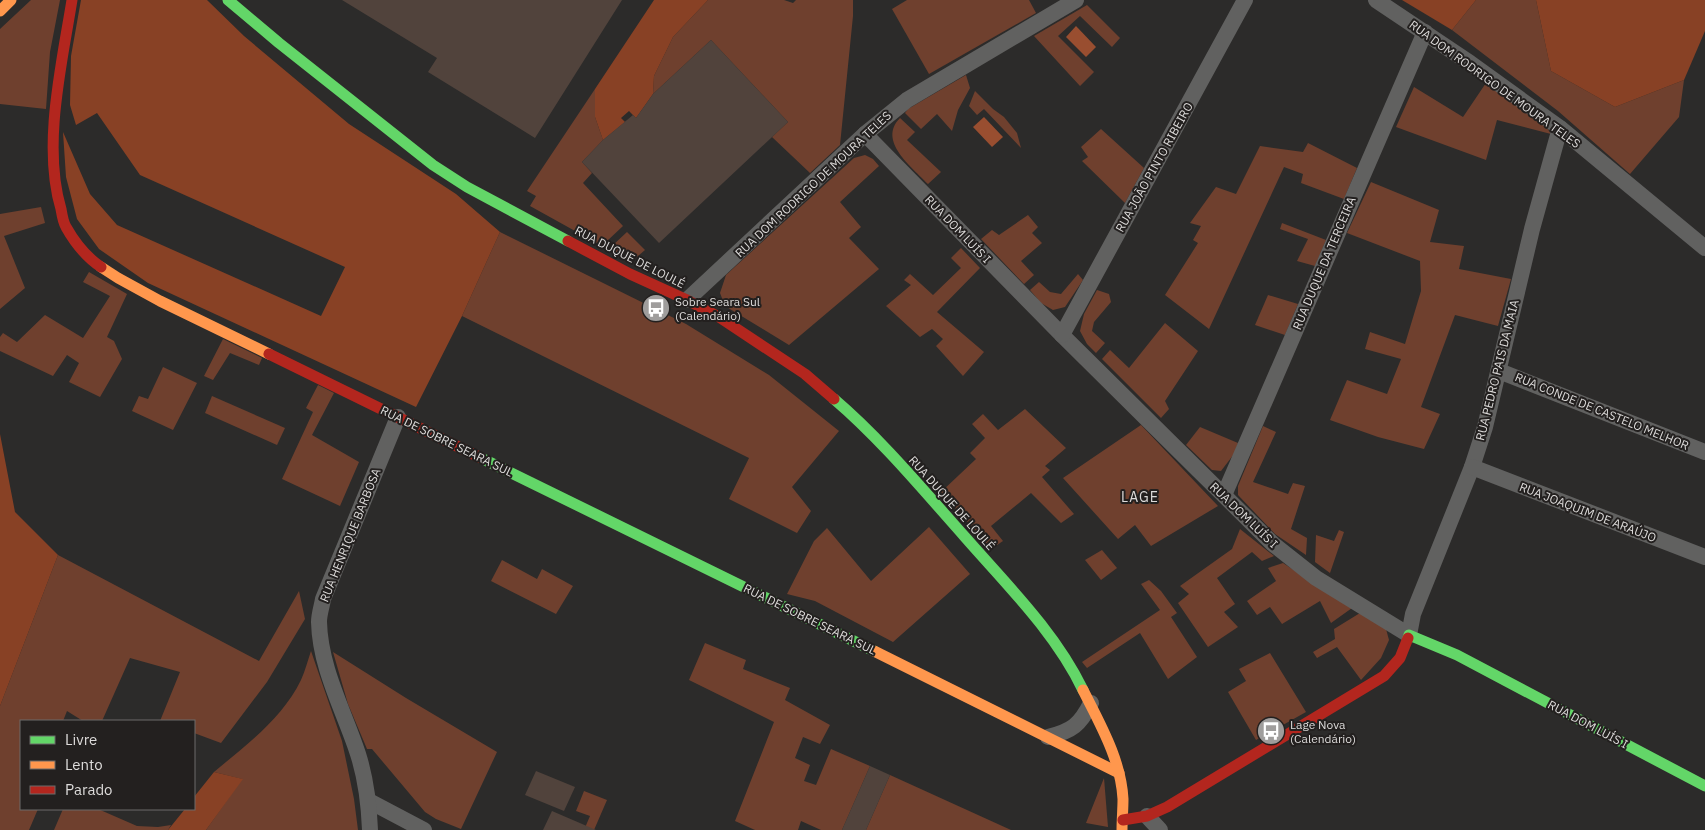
<svg xmlns="http://www.w3.org/2000/svg" width="1705" height="830" font-family="'IBM Plex Sans',sans-serif">
<style>
.green{fill:#6f402e}
.forest{fill:#884125}
.water{fill:#994e30}
.building{fill:#51433c}
.lines{fill:none;stroke-linecap:round;stroke-linejoin:round}
.street{stroke:#616160;stroke-width:16}
.fast{stroke:#63d668;stroke-width:11}
.slow{stroke:#ff974d;stroke-width:11}
.jam{stroke:#b3261e;stroke-width:11}
.labels{text-anchor:middle;dominant-baseline:central;stroke-width:4;stroke-linejoin:round;paint-order:stroke}
.street-label{font-size:12px;fill:#dddbda;stroke:#23201f}
.poi-label{font-size:12px;fill:#dddbda;stroke:#23201f;text-anchor:start}
.neighbourhood-label{font-size:14px;letter-spacing:1px;fill:#dddbda;stroke:#23201f}
</style>
<rect width="100%" height="100%" fill="#2c2b2a"/>
<g class="green">
<polygon points="31,0 60,0 50,52 46,109 0,104 0,29"/>
<polygon points="708,0 784,0 793,3 796,0 853,0 853,16 840,145 810,173 772,137 788,122 711,40 653,94 654,76 673,37"/>
<polygon points="907,0 1029,0 1036,13 929,74 892,9"/>
<polygon points="1476,0 1536,0 1551,71 1615,107 1684,80 1679,117 1630,174 1558,111 1452,30"/>
<polygon points="1087,5 1120,38 1112,47 1080,16 1058,36 1094,72 1080,86 1034,36"/>
<polygon points="966,75 970,88 958,110 952,131 937,114 921,129 905,113 908,109"/>
<polygon points="1486,83 1547,128 1551,134 1497,120 1486,160 1396,127 1414,87 1463,117"/>
<polygon points="595,89 595,117 603,140 582,162 592,173 583,183 623,226 606,242 612,246 627,232 645,250 631,262 530,206 536,196 527,191"/>
<polygon points="975,91 993,109 1004,117 1017,133 1021,148 984,109 977,115 969,106"/>
<path d="M900 118 915 132 907 140 941 172 928 184C912 167 877 141 900 118Z"/>
<polygon points="1101,129 1144,168 1125,203 1082,161 1088,157 1081,147"/>
<polygon points="1308,143 1357,168 1344,199 1301,183 1303,174 1284,167 1209,329 1165,295 1198,243 1193,240 1201,226 1190,223 1216,187 1236,194 1260,146 1303,152"/>
<polygon points="865,155 873,159 879,166 840,202 861,227 849,238 879,269 789,345 725,306 720,293 726,275 854,158"/>
<polygon points="1371,182 1439,210 1430,242 1464,246 1459,269 1511,279 1498,326 1455,315 1421,407 1440,414 1424,449 1378,437 1330,420 1347,380 1387,394 1401,359 1365,349 1370,332 1405,344 1421,291 1420,261 1347,233"/>
<polygon points="41,207 45,223 4,236 25,288 0,309 0,214"/>
<polygon points="1028,215 1038,227 1032,233 1042,243 1021,261 1034,275 1024,284 981,239 992,230 999,235"/>
<polygon points="1282,223 1326,240 1315,266 1297,261 1308,239 1280,229"/>
<polygon points="500,232 686,324 769,375 839,431 792,487 811,511 797,533 729,499 749,458 462,316"/>
<polygon points="961,248 980,268 937,312 984,352 963,376 936,346 943,339 932,329 920,337 886,306 911,285 904,280 910,274 933,295 961,268 951,258"/>
<polygon points="89,272 127,294 107,337 114,341 122,359 100,397 69,382 79,363 67,355 53,376 0,351 0,337 3,333 17,342 45,315 83,338 110,296 83,282"/>
<polygon points="1078,274 1083,280 1065,307 1053,310 1041,303 1030,290 1039,282 1050,292 1061,294"/>
<polygon points="1097,290 1109,294 1111,302 1094,322 1092,331 1105,343 1096,353 1087,344 1080,331 1084,314"/>
<polygon points="1268,295 1298,304 1285,335 1255,325"/>
<polygon points="1165,323 1198,351 1165,401 1169,409 1161,418 1102,359 1110,350 1129,368"/>
<polygon points="223,339 262,358 259,365 230,353 213,380 204,376"/>
<polygon points="163,367 197,383 173,430 132,411 139,396 148,399"/>
<polygon points="318,385 334,393 312,435 359,462 340,506 282,479 313,412 306,408"/>
<polygon points="212,396 285,428 277,445 205,413"/>
<polygon points="1025,409 1066,448 1045,466 1050,470 1042,477 1074,514 1061,523 1031,493 991,526 1003,541 991,549 941,492 976,459 970,453 985,438 972,424 983,414 998,430"/>
<polygon points="1141,425 1218,506 1151,546 1135,525 1118,539 1063,478"/>
<polygon points="1263,426 1276,432 1253,482 1288,494 1293,483 1305,486 1291,529 1307,538 1306,555 1275,534 1238,495 1238,486"/>
<polygon points="1200,427 1238,443 1234,454 1221,471 1212,470 1186,445"/>
<polygon points="929,527 970,574 893,642 815,601 787,594 814,541 827,528 871,581"/>
<polygon points="1240,529 1274,556 1262,561 1252,552 1217,578 1235,604 1224,612 1238,627 1208,647 1178,603 1189,594 1180,586 1232,549"/>
<polygon points="1339,530 1344,532 1330,573 1315,562 1316,535 1334,541"/>
<polygon points="1102,550 1117,568 1101,580 1085,560"/>
<polygon points="58,555 259,661 299,591 305,619 267,682 221,743 194,733 194,721 160,721 180,672 130,658 102,721 83,721 67,711 63,721 21,721 21,809 38,809 29,830 0,830 0,706"/>
<polygon points="502,560 537,579 542,569 573,586 556,614 491,581"/>
<polygon points="1283,563 1352,608 1331,623 1320,601 1282,624 1270,607 1257,615 1247,601 1276,581 1268,568"/>
<polygon points="1149,580 1161,591 1177,613 1171,617 1197,657 1168,679 1140,633 1087,668 1082,662 1160,610 1141,584"/>
<polygon points="1360,613 1386,629 1389,640 1381,658 1361,680 1337,647 1317,658 1313,652 1335,639 1334,629"/>
<polygon points="705,643 746,660 743,669 790,688 785,700 830,725 820,744 803,737 795,758 810,765 804,781 816,785 831,749 870,766 842,830 821,830 801,821 798,830 755,830 735,821 774,722 689,680"/>
<path d="M311 651 342 741 354 799 358 830H206L242 779 214 772C246 745 282 719 301 680 305 671 308 660 311 651Z"/>
<polygon points="333,652 406,698 497,752 461,829 436,819 425,812 372,749 367,749 348,704"/>
<polygon points="1270,653 1306,712 1256,740 1228,692 1246,681 1239,669"/>
<polygon points="890,775 1011,830 866,830"/>
<polygon points="1104,778 1108,827 1086,823"/>
<polygon points="584,791 607,800 594,830 584,830 590,816 576,811"/>
<polygon points="63,809 98,809 137,826 158,827 171,825 168,830 54,830"/>
</g>
<g class="forest">
<polygon points="81,0 207,0 244,36 349,124 456,194 500,232 462,316 416,407 148,283 99,249 77,219 66,177 63,132 90,194 117,225 321,316 345,267 140,175 97,113 76,125 70,105 71,56"/>
<polygon points="654,0 708,0 673,37 654,76 653,94 636,118 629,111 621,118 625,122 603,140 595,117 595,89"/>
<polygon points="1402,0 1476,0 1452,30"/>
<polygon points="1536,0 1705,0 1705,31 1684,80 1615,107 1551,71"/>
<polygon points="0,434 15,512 58,555 0,706"/>
<polygon points="214,772 243,779 206,830 168,830 185,809 194,809 194,797"/>
</g>
<g class="water">
<polygon points="1076,26 1096,47 1086,57 1066,37"/>
<polygon points="984,117 1003,137 992,147 973,127"/>
</g>
<g class="building">
<polygon points="342,0 622,0 535,138 428,72 437,58"/>
<polygon points="711,40 788,122 659,243 582,162 603,140 633,115 636,118 653,94"/>
<polygon points="870,766 890,775 866,830 842,830"/>
<polygon points="536,771 575,787 564,811 525,795"/>
<polygon points="552,811 596,830 543,830"/>
</g>
<g class="lines">
<g class="street">
<polyline points="1376,0 1470,63 1560,128 1705,248"/>
<polyline points="865,134 1062,335 1273,544 1316,578 1409,635 1413,614 1472,467 1485,427 1532,229 1560,128"/>
<polyline points="687,300 865,134 907,100 1076,0"/>
<polyline points="1062,335 1245,0"/>
<polyline points="1499,371 1705,452"/>
<polyline points="1472,467 1705,557"/>
<polyline points="1224,495 1425,32"/>
<path d="M1048 737C1072 731 1080 725 1091 703"/>
<polyline points="369,801 424,830"/>
<polyline points="1147,816 1160,830"/>
<path d="M370 830C369 804 366 779 358 754 344 711 320 668 319 622 319 614 322 606 323 599L398 417"/>
</g>
<g class="fast">
<polyline points="228,0 279,43 433,165 467,187 568,241"/>
<path d="M834 399C881 439 924 491 965 537 1007 585 1055 632 1083 690"/>
<polyline points="481,458 874,651"/>
<polyline points="1408,638 1409,635 1457,655 1705,786"/>
</g>
<g class="slow">
<polyline points="0,11 11,0"/>
<polyline points="101,267 118,278 160,301 269,354"/>
<polyline points="874,651 1119,773"/>
<path d="M1083 690C1100 724 1121 760 1123 799 1123 809 1122 820 1122 830"/>
</g>
<g class="jam">
<path d="M72 0C62 63 42 146 61 209 62 215 63 222 66 227 75 243 86 257 101 267"/>
<polyline points="568,241 630,274 687,300 719,317 805,374 834,399"/>
<polyline points="269,354 481,458"/>
<polyline points="1123,820 1147,816 1167,807 1384,676 1400,658 1408,638"/>
</g>
</g>
<defs>
<symbol id="bus-disc" viewBox="-11 -11 22 22"><circle r="9.5" fill="#9f9d9c" stroke="#23201f"/><path d="M-5-6H5V4H4V6H2V4H-2V6H-4V4H-5ZM-3.5-4V0h7V-4ZM-3.5 1.2v1.5H-2V1.2ZM2 1.2v1.5H3.5V1.2Z" fill="#fff"/></symbol>
</defs>
<g fill-rule="evenodd">
<use href="#bus-disc" x="640" y="292" width="32" height="32"/>
<use href="#bus-disc" x="1255" y="715" width="32" height="32"/>
</g>
<g class="labels">
<g class="street-label">
<text transform="translate(1495 84) rotate(36)">RUA DOM RODRIGO DE MOURA TELES</text>
<text transform="translate(1154 167) rotate(-61)">RUA JOÃO PINTO RIBEIRO</text>
<text transform="translate(813 184) rotate(-43)">RUA DOM RODRIGO DE MOURA TELES</text>
<text transform="translate(958 229) rotate(46)">RUA DOM LUÍS I</text>
<text transform="translate(630 257) rotate(27)">RUA DUQUE DE LOULÉ</text>
<text transform="translate(1324 263) rotate(-67)">RUA DUQUE DA TERCEIRA</text>
<text transform="translate(1497 370) rotate(-76)">RUA PEDRO PAIS DA MAIA</text>
<text transform="translate(1602 411) rotate(22)">RUA CONDE DE CASTELO MELHOR</text>
<text transform="translate(447 441) rotate(26)">RUA DE SOBRE SEARA SUL</text>
<text transform="translate(952 503) rotate(48)">RUA DUQUE DE LOULÉ</text>
<text transform="translate(1588 512) rotate(21)">RUA JOAQUIM DE ARAÚJO</text>
<text transform="translate(1244 515) rotate(44)">RUA DOM LUÍS I</text>
<text transform="translate(350 535) rotate(-68)">RUA HENRIQUE BARBOSA</text>
<text transform="translate(810 619) rotate(26)">RUA DE SOBRE SEARA SUL</text>
<text transform="translate(1588 724) rotate(28)">RUA DOM LUÍS I</text>
</g>
<g class="poi-label">
<text x="675" y="301">Sobre Seara Sul<tspan x="675" dy="14">(Calendário)</tspan></text>
<text x="1290" y="724">Lage Nova<tspan x="1290" dy="14">(Calendário)</tspan></text>
</g>
<g class="neighbourhood-label">
<text x="1140" y="497">LAGE</text>
</g>
</g>
<rect x="20" y="720" width="175" height="90" fill="#23201f" stroke="#6d6b6a"/>
<rect x="30" y="736" width="25" height="8" fill="#63d668" stroke="#6d6b6a"/>
<text x="65" y="745" font-size="15" fill="#dddbda">Livre</text>
<rect x="30" y="761" width="25" height="8" fill="#ff974d" stroke="#6d6b6a"/>
<text x="65" y="770" font-size="15" fill="#dddbda">Lento</text>
<rect x="30" y="786" width="25" height="8" fill="#b3261e" stroke="#6d6b6a"/>
<text x="65" y="795" font-size="15" fill="#dddbda">Parado</text>
</svg>
